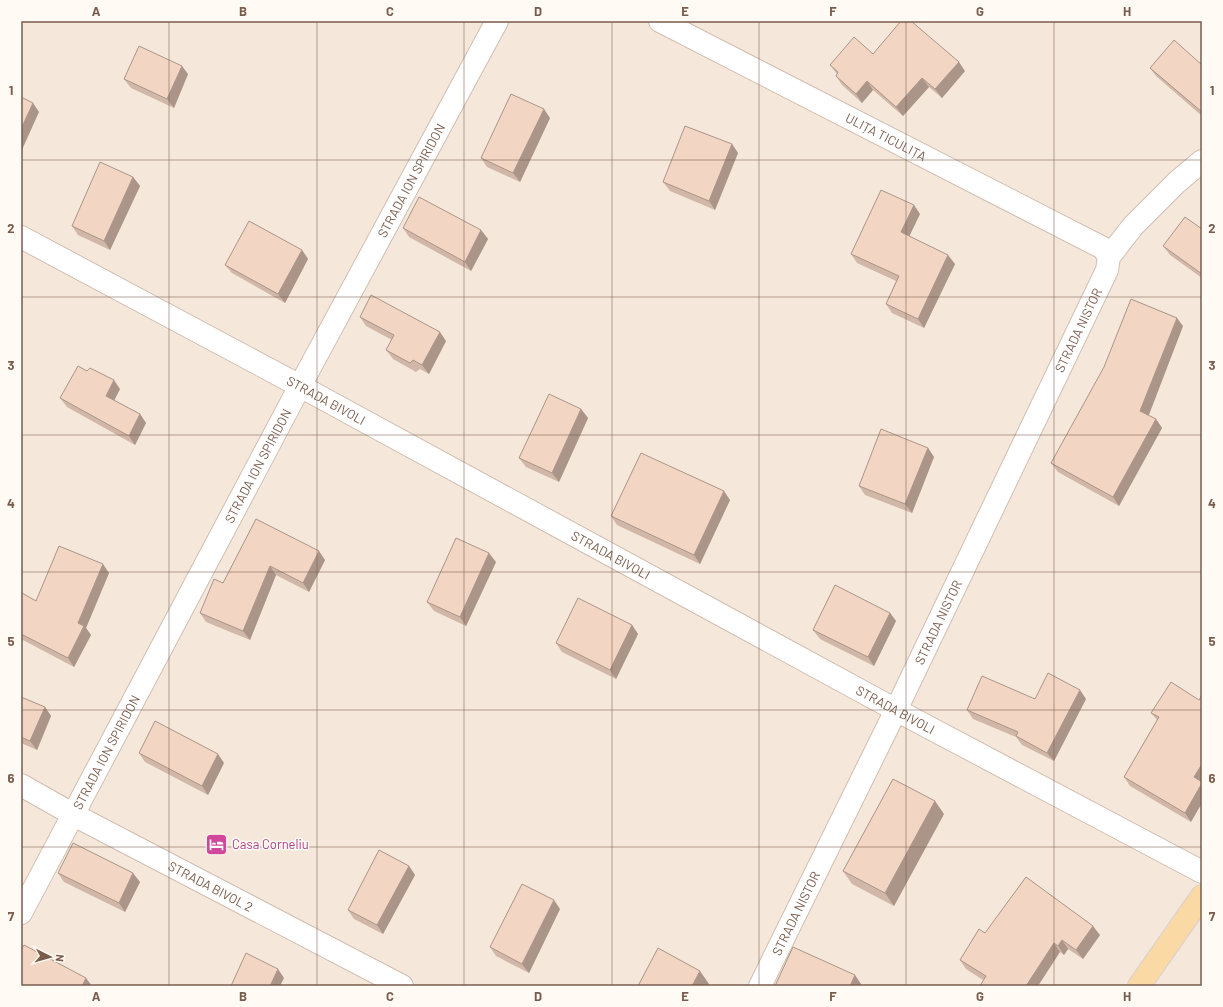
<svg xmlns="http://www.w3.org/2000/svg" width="1223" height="1007" font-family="Barlow,sans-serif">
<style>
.residential{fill:#f5e8da}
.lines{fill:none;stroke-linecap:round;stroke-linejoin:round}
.minor-casing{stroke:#d1beb0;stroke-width:24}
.major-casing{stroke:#dad1cd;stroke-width:24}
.minor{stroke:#fff;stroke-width:22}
.major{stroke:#fbd9a5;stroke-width:22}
.wall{fill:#d1b7a8}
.shaded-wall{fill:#aa9588}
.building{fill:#f3d5c3;stroke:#aa9588}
.grid{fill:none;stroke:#7a5c4d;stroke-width:1;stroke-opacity:0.55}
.labels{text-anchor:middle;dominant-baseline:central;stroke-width:3;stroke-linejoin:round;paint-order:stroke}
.street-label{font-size:13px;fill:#7a5c4d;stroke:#fffaf3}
.hotel-label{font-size:13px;fill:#b23c85;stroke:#fffaf3;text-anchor:start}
.neatline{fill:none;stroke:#7a5c4d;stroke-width:1.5}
.grid-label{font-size:13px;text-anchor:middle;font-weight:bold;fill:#7a5c4d}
</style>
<rect width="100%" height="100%" fill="#fdf6ec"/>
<rect class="residential" x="21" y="21" width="1181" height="965"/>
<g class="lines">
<defs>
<g id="minor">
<path id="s1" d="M660 21 1103 248 1109 257"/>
<path id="s2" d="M21 237 300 386 896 710 1202 872"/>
<path id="s3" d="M21 785 74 815 402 986"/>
<path id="s4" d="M21 913 300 386 497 21"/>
<path id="s5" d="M760 986 896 710 1107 270 1109 257 1133 226 1177 182 1202 161"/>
</g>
<polyline id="major" points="1139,986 1202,896"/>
</defs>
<use href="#minor" class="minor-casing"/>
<use href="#major" class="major-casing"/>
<use href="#minor" class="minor"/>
<use href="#major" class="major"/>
</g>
<g class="wall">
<polygon points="873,54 965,71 942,98 929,87 903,116 873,90 862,103 842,85 836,76 837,74 830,65"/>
<polygon points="1202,65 1202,116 1156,76 1150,68"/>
<polygon points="188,74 174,108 131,88 124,79"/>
<polygon points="550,118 520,182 487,167 481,158"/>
<polygon points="732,144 738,153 715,210 670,191 663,182"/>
<polygon points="133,177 140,186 110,250 78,235 72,226"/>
<polygon points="920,214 909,236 955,264 924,328 892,313 886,304 896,281 857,263 851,254"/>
<polygon points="403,228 481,230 488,239 471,271 409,237"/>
<polygon points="1202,229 1202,278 1170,255 1163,246"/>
<polygon points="302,250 308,259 285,303 232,273 225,265"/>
<polygon points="360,317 446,341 429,374 420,369 416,372 393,359 386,350 392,340 366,326"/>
<polygon points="1183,326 1148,415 1156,419 1162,428 1119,506 1058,472 1051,463"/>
<polygon points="120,389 114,400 140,414 146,423 135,445 67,407 60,398"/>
<polygon points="581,409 588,418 559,482 526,467 519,458"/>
<polygon points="928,448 934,457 912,513 865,495 859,486"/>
<polygon points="730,500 700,564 617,525 611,516"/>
<polygon points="256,519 325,560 309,592 276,575 250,640 206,622 200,613 223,583"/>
<polygon points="496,562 466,626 434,611 427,602"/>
<polygon points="109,573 86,628 91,635 74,667 21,639 21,595 36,601"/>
<polygon points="890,613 896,621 874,666 820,639 813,630"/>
<polygon points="632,625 638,634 616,679 562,652 556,643"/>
<polygon points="21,697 45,707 51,716 37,750 21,743"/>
<polygon points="1035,699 1086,699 1054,761 1022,745 1016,737 973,719 967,710"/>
<polygon points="1199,700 1191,822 1130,786 1124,777 1157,720 1151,713"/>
<polygon points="139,753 224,763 208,795 145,762"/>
<polygon points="944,814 894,906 852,884 843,871"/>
<polygon points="409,866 415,875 383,934 354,919 348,910"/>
<polygon points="58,873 140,882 125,912 64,882"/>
<polygon points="560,909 529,973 496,956 490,947"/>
<polygon points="985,933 1100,935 1083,959 1068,949 1064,955 1060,952 983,980 966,969 960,960"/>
</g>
<g class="shaded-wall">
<polygon points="959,62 965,71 942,98 935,89"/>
<polygon points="182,66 188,74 174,108 167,99"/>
<polygon points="922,78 929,87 903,116 896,107"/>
<polygon points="867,81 873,90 862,103 856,94"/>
<polygon points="33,103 39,112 21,152 21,129"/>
<polygon points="544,109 550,118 520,182 513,173"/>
<polygon points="732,144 738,153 715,210 709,201"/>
<polygon points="133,177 140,186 110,250 104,241"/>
<polygon points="914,205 920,214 907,241 901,232"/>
<polygon points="481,230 488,239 471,271 465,262"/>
<polygon points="302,250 308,259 285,303 278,294"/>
<polygon points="948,255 955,264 924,328 918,319"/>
<polygon points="1177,318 1183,326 1147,420 1140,411"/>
<polygon points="440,332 446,341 429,374 422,365"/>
<polygon points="114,380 120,389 112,405 106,396"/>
<polygon points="581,409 588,418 559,482 552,473"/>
<polygon points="140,414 146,423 135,445 129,436"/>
<polygon points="1156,419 1162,428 1119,506 1113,497"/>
<polygon points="928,448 934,457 912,513 905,504"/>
<polygon points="724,491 730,500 700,564 694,555"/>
<polygon points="319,551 325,560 309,592 303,583"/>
<polygon points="489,553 496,562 466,626 460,617"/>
<polygon points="103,564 109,573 86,628 91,635 74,667 68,658 78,623"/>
<polygon points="270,566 276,575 250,640 243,631"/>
<polygon points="890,613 896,621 874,666 868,657"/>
<polygon points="632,625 638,634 616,679 610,670"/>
<polygon points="1080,690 1086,699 1054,761 1047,753"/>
<polygon points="45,707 51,716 37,750 30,741"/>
<polygon points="218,754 224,763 208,795 202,786"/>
<polygon points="1202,764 1202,783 1194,777"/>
<polygon points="1202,783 1202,803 1191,822 1185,813"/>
<polygon points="935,801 944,814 894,906 885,893"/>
<polygon points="409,866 415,875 383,934 377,925"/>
<polygon points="133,873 140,882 125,912 119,903"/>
<polygon points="554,900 560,909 529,973 522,964"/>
<polygon points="1093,926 1100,935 1083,959 1076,950"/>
<polygon points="1062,940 1068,949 1064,955 1058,946"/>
<polygon points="1054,943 1060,952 1038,986 1026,986"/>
<polygon points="278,969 284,978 280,986 270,986"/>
<polygon points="700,971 709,984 708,986 692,986"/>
<polygon points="855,975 861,984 860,986 850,986"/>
<polygon points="86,978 92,986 82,986"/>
</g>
<g class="building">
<polygon points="901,21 911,21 959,62 935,89 922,78 896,107 867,81 856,94 836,76 838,72 830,65 854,37 873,54"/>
<polygon points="1174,40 1202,65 1202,112 1150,68"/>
<polygon points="139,46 182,66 167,99 124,79"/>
<polygon points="511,94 544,109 513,173 481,158"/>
<polygon points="21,97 33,103 21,129"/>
<polygon points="685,126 732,144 709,201 663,182"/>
<polygon points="100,162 133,177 104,241 72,226"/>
<polygon points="881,190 914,205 901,232 948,255 918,319 886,304 899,276 851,254"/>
<polygon points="419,197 481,230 465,262 403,228"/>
<polygon points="1185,217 1202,229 1202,274 1163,246"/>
<polygon points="249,221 302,250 278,294 225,265"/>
<polygon points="371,295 440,332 422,365 413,360 410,363 386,350 394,335 360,317"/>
<polygon points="1131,299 1177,318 1140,411 1156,419 1113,497 1051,463 1104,367"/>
<polygon points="78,366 87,371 90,368 114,380 106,396 140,414 129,436 60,398"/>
<polygon points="549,394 581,409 552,473 519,458"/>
<polygon points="881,429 928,448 905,504 859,486"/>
<polygon points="641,453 724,491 694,555 611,516"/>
<polygon points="256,519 319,551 303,583 270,566 243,631 200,613 214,579 223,583"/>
<polygon points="456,538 489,553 460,617 427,602"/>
<polygon points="59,546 103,564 78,623 84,626 68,658 21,634 21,595 22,593 36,601"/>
<polygon points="835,585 890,613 868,657 813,630"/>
<polygon points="578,598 632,625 610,670 556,643"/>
<polygon points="1048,673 1080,690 1047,753 1016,736 1018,732 967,710 982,676 1035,699"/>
<polygon points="1171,682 1199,700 1202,695 1202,764 1194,777 1202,782 1202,783 1185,813 1124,777 1159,717 1151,713"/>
<polygon points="21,697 45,707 30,741 21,737"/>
<polygon points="155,721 218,754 202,786 139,753"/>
<polygon points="893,779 935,801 885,893 843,871"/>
<polygon points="73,843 133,873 119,903 58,873"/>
<polygon points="379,850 409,866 377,925 348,910"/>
<polygon points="1026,877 1093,926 1076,950 1062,940 1058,946 1054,943 1026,986 980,986 986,976 960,960 979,929 985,933"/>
<polygon points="522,884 554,900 522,964 490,947"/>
<polygon points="24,945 86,978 82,986 24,986 21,984 21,950"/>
<polygon points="793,947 855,975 850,986 775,986"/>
<polygon points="658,948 700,971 692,986 638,986"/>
<polygon points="246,953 278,969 270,986 231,986"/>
</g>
<path class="grid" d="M169 21V986M317 21V986M464 21V986M612 21V986M759 21V986M906 21V986M1054 21V986M21 160H1202M21 297H1202M21 435H1202M21 572H1202M21 710H1202M21 847H1202"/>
<defs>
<symbol id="hotel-square" viewBox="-11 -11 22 22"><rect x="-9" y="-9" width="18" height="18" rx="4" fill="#d1479c" stroke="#fffaf3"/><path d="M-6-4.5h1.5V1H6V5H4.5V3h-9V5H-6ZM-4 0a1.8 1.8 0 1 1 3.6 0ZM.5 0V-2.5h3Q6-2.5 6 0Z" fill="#fff"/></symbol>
</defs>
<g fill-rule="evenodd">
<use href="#hotel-square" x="204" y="832" width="25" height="25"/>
</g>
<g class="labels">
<g class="street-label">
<text stroke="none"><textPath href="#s1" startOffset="254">ULIȚA TICULIȚA</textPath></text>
<text stroke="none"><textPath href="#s4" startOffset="830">STRADA ION SPIRIDON</textPath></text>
<text stroke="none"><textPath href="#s5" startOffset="729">STRADA NISTOR</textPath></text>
<text stroke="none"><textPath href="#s2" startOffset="346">STRADA BIVOLI</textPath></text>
<text stroke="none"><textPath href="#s4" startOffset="506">STRADA ION SPIRIDON</textPath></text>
<text stroke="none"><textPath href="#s2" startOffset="670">STRADA BIVOLI</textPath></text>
<text stroke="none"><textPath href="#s5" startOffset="405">STRADA NISTOR</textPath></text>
<text stroke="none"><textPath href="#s2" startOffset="994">STRADA BIVOLI</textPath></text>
<text stroke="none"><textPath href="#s4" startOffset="182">STRADA ION SPIRIDON</textPath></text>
<text stroke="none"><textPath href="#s3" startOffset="215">STRADA BIVOL 2</textPath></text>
<text stroke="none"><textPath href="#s5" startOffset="81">STRADA NISTOR</textPath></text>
</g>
<g class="hotel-label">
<text x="232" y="844">Casa Corneliu</text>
</g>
</g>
<rect width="1223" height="1007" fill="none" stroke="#fffaf3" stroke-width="44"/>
<g transform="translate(50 957) rotate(96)" stroke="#fffaf3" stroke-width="3" paint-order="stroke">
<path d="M0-3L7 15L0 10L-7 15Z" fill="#7a5c4d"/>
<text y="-6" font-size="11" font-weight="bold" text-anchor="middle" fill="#7a5c4d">N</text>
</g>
<rect x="22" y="22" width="1179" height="963" class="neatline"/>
<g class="grid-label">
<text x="96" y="16">A</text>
<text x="243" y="16">B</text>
<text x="390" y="16">C</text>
<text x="538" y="16">D</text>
<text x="685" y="16">E</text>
<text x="833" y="16">F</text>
<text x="980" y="16">G</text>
<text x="1127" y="16">H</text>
<text x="11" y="95">1</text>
<text x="1212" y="95">1</text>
<text x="11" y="233">2</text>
<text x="1212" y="233">2</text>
<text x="11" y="370">3</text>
<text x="1212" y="370">3</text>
<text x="11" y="508">4</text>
<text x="1212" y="508">4</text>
<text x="11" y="646">5</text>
<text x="1212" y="646">5</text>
<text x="11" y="783">6</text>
<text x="1212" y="783">6</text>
<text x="11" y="921">7</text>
<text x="1212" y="921">7</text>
<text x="96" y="1001">A</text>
<text x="243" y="1001">B</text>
<text x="390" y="1001">C</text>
<text x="538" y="1001">D</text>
<text x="685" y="1001">E</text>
<text x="833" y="1001">F</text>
<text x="980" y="1001">G</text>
<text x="1127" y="1001">H</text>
</g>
</svg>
